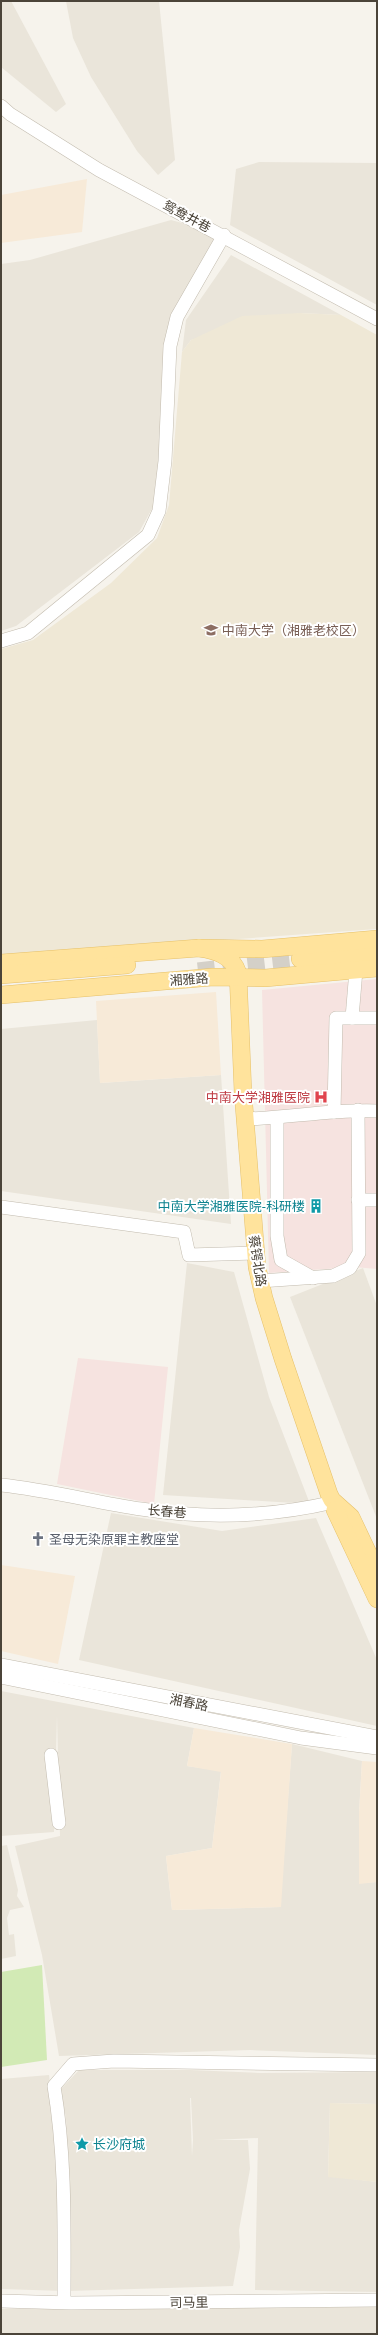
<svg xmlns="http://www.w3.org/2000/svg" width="378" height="2335" font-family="'Noto Sans','Noto Sans SC',sans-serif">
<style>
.residential{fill:#eae5da;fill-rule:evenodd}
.commercial{fill:#f7ead8}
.education{fill:#efe8d6}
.medical{fill:#f6e3e0}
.green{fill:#d2eab5}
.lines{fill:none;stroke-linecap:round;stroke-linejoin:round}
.major-tunnel{stroke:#d4d0c8;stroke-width:17;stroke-dasharray:17 8;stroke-linecap:butt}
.minor-casing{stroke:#c2bbae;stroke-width:14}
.major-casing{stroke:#e6c16a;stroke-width:18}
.minor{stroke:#fff;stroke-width:13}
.major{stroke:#ffe39c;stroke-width:17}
.labels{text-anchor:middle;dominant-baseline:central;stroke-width:4;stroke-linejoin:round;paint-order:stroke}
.street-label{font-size:13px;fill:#4b4439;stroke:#fff}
.education-label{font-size:13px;fill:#785e54;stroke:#fff;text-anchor:start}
.health-label{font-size:13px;fill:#be3a42;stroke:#fff;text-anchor:end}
.culture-label{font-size:13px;fill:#0d838f;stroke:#fff;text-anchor:end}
.worship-label{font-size:13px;fill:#5b616d;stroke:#fff;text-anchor:start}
</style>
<rect width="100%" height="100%" fill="#f6f3ec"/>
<g class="residential">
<polygon points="1,1 11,1 66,104 56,112 1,67"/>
<polygon points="66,1 159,1 175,160 158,175 137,151 91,77 73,38"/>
<polygon points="259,162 377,163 377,305 230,225 236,169"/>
<polygon points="171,220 219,233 177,317 153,507 139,532 16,626 1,631 1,264 30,260"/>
<polygon points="231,255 341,315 300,313 191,340 182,352 186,320"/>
<polygon points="97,1020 100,1083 221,1075 231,1224 1,1191 1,1029"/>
<polygon points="187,1263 234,1272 269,1397 310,1504 163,1495"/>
<polygon points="363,1268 377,1306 377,1519 290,1297"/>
<polygon points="111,1513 222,1531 316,1518 377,1660 377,1726 79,1660"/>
<polygon points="1,1691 194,1728 187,1766 221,1771 212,1848 166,1856 172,1910 280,1907 292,1744 362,1761 359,1813 359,1883 377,1882 377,2055 250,2050 59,2056 42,1955 15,1846 60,1836 57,1716 54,1832 1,1836"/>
<polygon points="7,1845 18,1890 17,1896 24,1907 10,1910 7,1918 9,1935 14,1934 16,1956 1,1959 1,1846"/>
<path d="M79 2070H190L260 2073 377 2072V2104L330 2103 328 2176 377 2182V2292L255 2290 258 2138 213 2140H248L250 2169 239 2230 240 2247 233 2286 68 2291V2171L66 2118 60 2090ZM191 2098 193 2140 192 2156 190 2098Z"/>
<polygon points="49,2075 59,2166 64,2291 1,2289 1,2079"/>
<polygon points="377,2307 377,2334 1,2334 1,2309"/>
</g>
<g class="commercial">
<polygon points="87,179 82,232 1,243 1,195"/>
<polygon points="216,992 221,1075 100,1083 96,1001"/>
<polygon points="1,1565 75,1576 58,1664 1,1651"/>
<polygon points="194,1728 292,1744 281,1907 172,1910 166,1856 212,1848 221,1772 187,1766"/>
<polygon points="362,1761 377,1762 377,1882 359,1884 359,1813"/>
</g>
<g class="education">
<polygon points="300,313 341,315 377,335 377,929 1,956 1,649 33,640 111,583 157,538 169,505 182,352 191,340 242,316"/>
<polygon points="330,2103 377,2104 377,2182 328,2177"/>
</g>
<g class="medical">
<polygon points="377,979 377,1269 354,1267 269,1273 262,990"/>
<polygon points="78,1358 168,1367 154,1504 57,1484"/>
</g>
<polygon class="green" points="42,1965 47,2060 1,2067 1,1972"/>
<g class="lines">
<polyline class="major-tunnel" points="198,971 300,959"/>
<defs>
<g id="minor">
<polyline points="1,106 10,114 99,170 377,319"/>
<polyline points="1,641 28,633 148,535 159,511 165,461 170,346 177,317 224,235"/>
<polyline points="352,1018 356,970"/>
<polyline points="334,1112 336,1018 377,1018"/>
<polyline points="277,1118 277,1236 281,1260 313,1278"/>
<path d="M245 1119C289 1118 333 1109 377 1111"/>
<polyline points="358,1200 377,1200"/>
<polyline points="1,1207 184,1232 189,1255 255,1253"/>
<polyline points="260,1281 333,1276 350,1268 359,1253 358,1110"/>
<path d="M1 1485C48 1490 95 1502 141 1509 206 1519 270 1517 334 1502"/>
<polyline points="1,1665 377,1737"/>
<polyline points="1,1677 301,1738 377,1748"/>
<polyline points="51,1755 59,1823"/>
<polyline points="1,2301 71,2303 377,2300"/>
<path d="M64 2302C64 2230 66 2158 54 2086L73 2064 114 2061 377 2065"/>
</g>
<g id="major">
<path d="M199 948C216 951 232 955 238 973L243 1093 257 1267 264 1298 283 1359 329 1494 332 1500 351 1517 377 1572"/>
<polyline points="300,959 377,952"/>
<polyline points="1,963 199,948 262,949 377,939"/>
<polyline points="1,975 127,965"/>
<polyline points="1,995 213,977 265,978 377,968"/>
<polyline points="335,1510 377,1599"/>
</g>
</defs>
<use href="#minor" class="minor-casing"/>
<use href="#major" class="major-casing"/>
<use href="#minor" class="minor"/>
<use href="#major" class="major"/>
</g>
<defs>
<symbol id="university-bare" viewBox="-9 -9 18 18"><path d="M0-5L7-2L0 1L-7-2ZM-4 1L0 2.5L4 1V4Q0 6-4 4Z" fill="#8d6e63" stroke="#fff" stroke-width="2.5" paint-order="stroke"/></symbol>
<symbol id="hospital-bare" viewBox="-9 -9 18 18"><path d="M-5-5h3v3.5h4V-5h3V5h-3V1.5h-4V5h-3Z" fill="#e0444e" stroke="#fff" stroke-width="2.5" paint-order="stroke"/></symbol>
<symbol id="building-bare" viewBox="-9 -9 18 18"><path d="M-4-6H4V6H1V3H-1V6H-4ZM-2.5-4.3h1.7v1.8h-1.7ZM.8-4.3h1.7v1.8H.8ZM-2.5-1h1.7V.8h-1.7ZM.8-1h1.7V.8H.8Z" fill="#0f9aa8" stroke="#fff" stroke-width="2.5" paint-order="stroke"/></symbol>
<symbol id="church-bare" viewBox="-9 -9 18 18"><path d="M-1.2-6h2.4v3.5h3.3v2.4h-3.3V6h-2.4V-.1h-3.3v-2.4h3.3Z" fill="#6b7280" stroke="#fff" stroke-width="2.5" paint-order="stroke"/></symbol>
<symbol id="sight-bare" viewBox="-9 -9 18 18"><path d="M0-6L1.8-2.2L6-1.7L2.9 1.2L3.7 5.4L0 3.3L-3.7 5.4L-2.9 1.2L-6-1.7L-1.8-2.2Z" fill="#0f9aa8" stroke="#fff" stroke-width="2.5" paint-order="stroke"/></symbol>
</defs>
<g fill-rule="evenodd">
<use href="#university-bare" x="201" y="620" width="20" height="20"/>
<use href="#hospital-bare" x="311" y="1087" width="20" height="20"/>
<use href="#building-bare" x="306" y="1196" width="20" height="20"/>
<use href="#church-bare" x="28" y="1529" width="20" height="20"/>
<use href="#sight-bare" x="72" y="2134" width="20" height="20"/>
</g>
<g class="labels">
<g class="street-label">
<text transform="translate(187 216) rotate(28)">鸳鸯井巷</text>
<text transform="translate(189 979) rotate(-4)">湘雅路</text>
<text transform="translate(258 1261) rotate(81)">蔡锷北路</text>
<text transform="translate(167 1511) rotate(5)">长春巷</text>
<text transform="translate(189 1702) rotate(11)">湘春路</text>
<text transform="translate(189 2302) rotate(-1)">司马里</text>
</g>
<g class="education-label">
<text x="222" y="630">中南大学（湘雅老校区）</text>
</g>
<g class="health-label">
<text x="310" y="1097">中南大学湘雅医院</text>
</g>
<g class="culture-label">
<text x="305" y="1206">中南大学湘雅医院-科研楼</text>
<text x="93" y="2144" text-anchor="start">长沙府城</text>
</g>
<g class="worship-label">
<text x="49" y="1539">圣母无染原罪主教座堂</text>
</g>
</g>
<rect width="378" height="2335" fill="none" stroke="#4b4439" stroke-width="4"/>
</svg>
